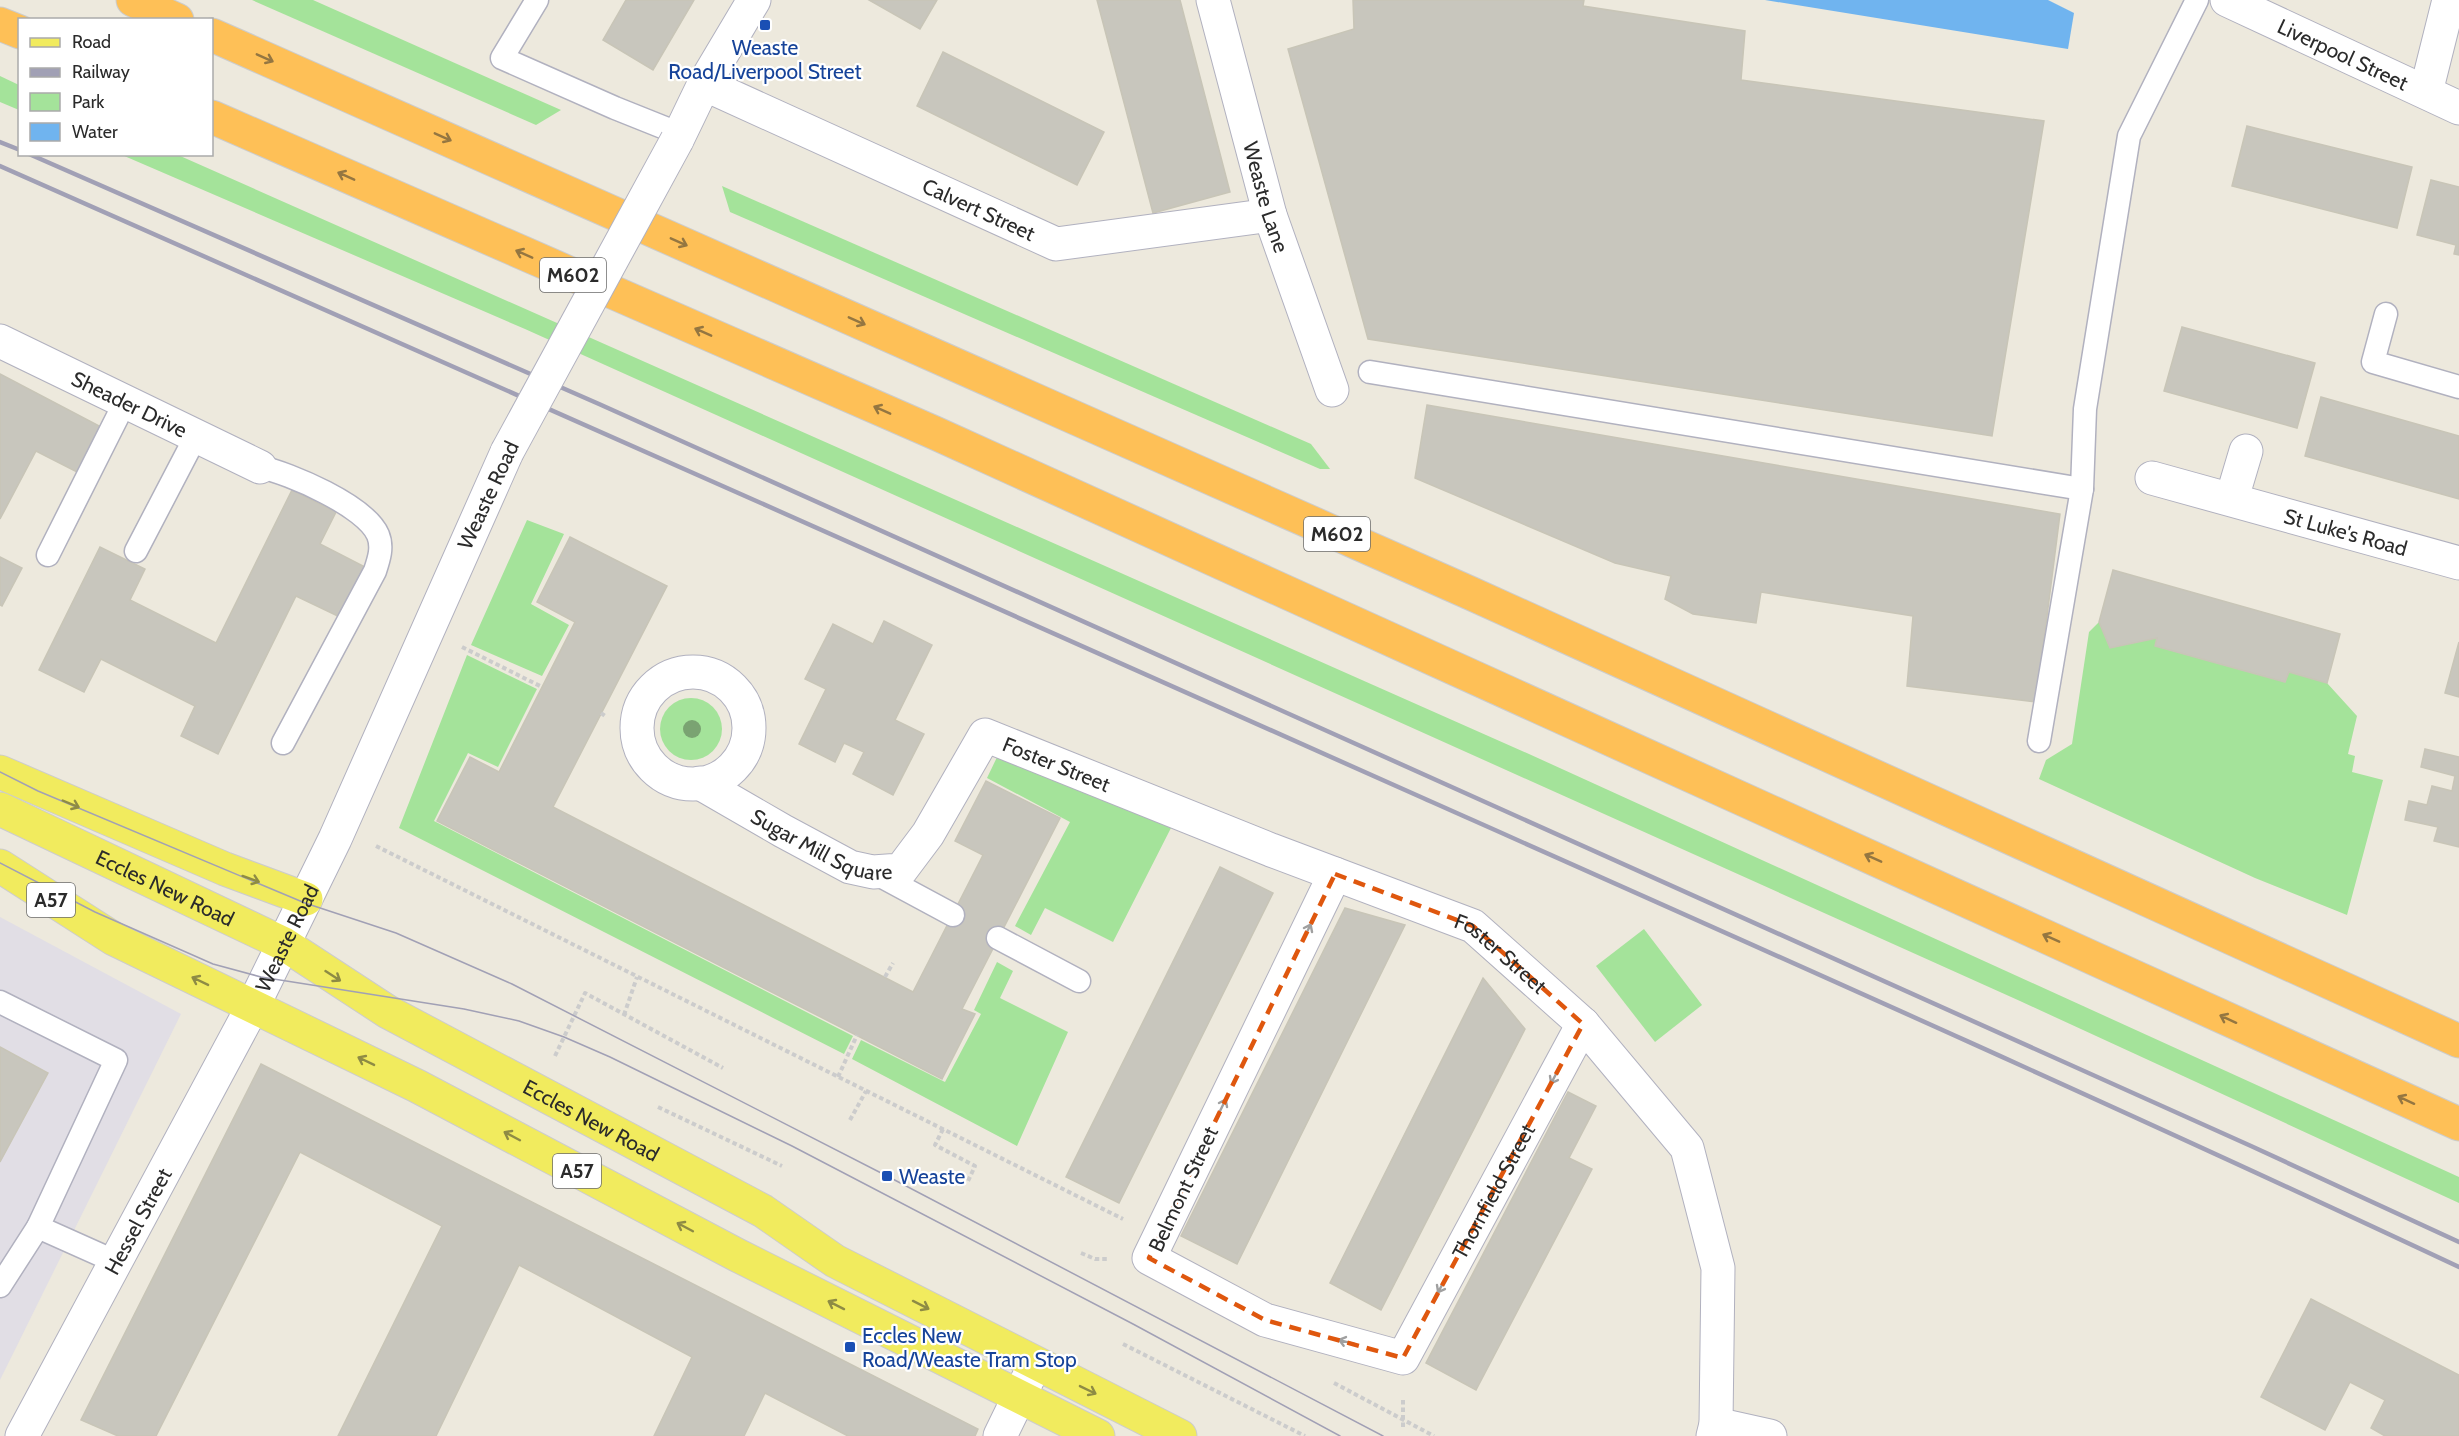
<svg xmlns="http://www.w3.org/2000/svg" width="2459" height="1436" font-family="Cabin,sans-serif">
<style>
.industrial{fill:#e1dee5}
.green{fill:#a4e39a}
.water{fill:#70b4ef}
.building{fill:#c8c6bd;stroke:#c8c5b7;stroke-width:1.5}
.lines{fill:none;stroke-linecap:round;stroke-linejoin:round}
.lane-casing{stroke:#b1b1bf;stroke-width:25}
.street-casing{stroke:#b1b1bf;stroke-width:35}
.secondary-casing{stroke:#b1b1bf;stroke-width:35}
.primary-casing{stroke:#ccc;stroke-width:35}
.highway-casing{stroke:#ccc;stroke-width:35}
.path{stroke:#ccc;stroke-width:4;stroke-dasharray:4.5 3;stroke-linecap:butt}
.lane{stroke:#fff;stroke-width:22}
.street{stroke:#fff;stroke-width:33}
.secondary{stroke:#fff;stroke-width:33}
.primary{stroke:#f1eb5e;stroke-width:33}
.highway{stroke:#fec057;stroke-width:33}
.tram{stroke:#a1a0b5;stroke-width:1.5}
.rail{stroke:#a1a0b5;stroke-width:4.5}
.secondary-bridge-casing{stroke:#b1b1bf;stroke-width:35;stroke-linecap:butt}
.secondary-bridge{stroke:#fff;stroke-width:33}
.tree{fill:#7aa372}
.oneway{stroke:#947641}
.oneway2{stroke:#8e8b44}
.oneway3{stroke:#a0a0a0}
.marked{fill:none;stroke:#df570e;stroke-width:4.5;stroke-dasharray:12 8;stroke-linejoin:round}
.transit-dot{fill:#1a4fb4;stroke:#fff;stroke-width:2}
.labels{text-anchor:middle;dominant-baseline:central;stroke-width:4.5;stroke-linejoin:round;paint-order:stroke}
.shield{fill:#fff;stroke:#6b6b6b;stroke-width:1.5}
.shield-label{font-size:20px;font-weight:bold;fill:#2b2b2b}
.transit-label{font-size:21px;fill:#164399;stroke:#fff;text-anchor:start}
.street-label{font-size:21px;fill:#2b2b2b;stroke:#fff}
</style>
<rect width="100%" height="100%" fill="#ede9dd"/>
<polygon class="industrial" points="0,917 181,1014 0,1380"/>
<g class="green">
<polygon points="252,0 313,0 561,110 536,125"/>
<polygon points="0,76 19,85 19,110 0,102"/>
<polygon points="122,155 178,155 1529,754 2459,1177 2459,1203 2020,1001 525,329"/>
<polygon points="722,186 1311,444 1330,469 1320,469 730,212"/>
<polygon points="527,520 564,534 531,604 569,625 542,676 471,645"/>
<polygon points="2099,622 2157,638 2155,646 2285,682 2289,672 2327,683 2357,716 2348,754 2355,756 2352,772 2383,780 2347,915 2255,878 2039,779 2046,760 2072,744 2089,632"/>
<polygon points="467,655 537,689 498,767 468,753 434,821 853,1036 844,1054 399,828"/>
<circle cx="691" cy="729" r="31"/>
<polygon points="999,753 1173,824 1113,942 1045,908 1031,935 1015,926 1070,822 987,778"/>
<polygon points="1644,929 1702,1005 1655,1042 1596,966"/>
<polygon points="997,962 1013,971 1000,998 1068,1032 1017,1146 852,1059 861,1040 945,1082 981,1014 974,1010"/>
</g>
<polygon class="water" points="1765,0 2048,0 2074,13 2068,49"/>
<g class="building">
<polygon points="626,0 694,0 653,70 603,40"/>
<polygon points="869,0 937,0 920,29"/>
<polygon points="1097,0 1180,0 1230,192 1153,213"/>
<polygon points="1353,0 1584,0 1583,6 1745,31 1741,80 2044,121 1992,436 1368,339 1288,49 1354,29"/>
<polygon points="943,52 1104,132 1077,185 917,106"/>
<polygon points="2247,126 2412,167 2397,228 2232,186"/>
<polygon points="2431,180 2459,187 2459,255 2454,254 2456,245 2417,235"/>
<polygon points="2182,327 2315,363 2297,428 2164,391"/>
<polygon points="0,374 105,429 81,474 36,451 0,519"/>
<polygon points="2321,397 2459,436 2459,499 2305,456"/>
<polygon points="1427,405 2060,514 2036,702 1907,686 1913,616 1761,592 1756,623 1693,614 1665,599 1671,576 1615,563 1415,478"/>
<polygon points="292,490 336,512 320,544 369,569 344,619 296,596 218,754 181,736 195,706 101,659 84,692 39,670 100,547 145,569 130,600 216,643"/>
<polygon points="570,537 667,586 553,807 913,992 983,855 955,841 986,781 1060,818 962,1009 975,1014 942,1079 437,821 470,757 499,772 575,622 537,602"/>
<polygon points="0,557 22,568 2,606 0,605"/>
<polygon points="2113,570 2340,634 2327,683 2289,672 2285,682 2155,646 2157,638 2110,648 2099,622"/>
<polygon points="884,621 932,645 895,720 924,734 893,795 853,774 864,752 844,743 835,762 799,744 826,689 805,679 833,624 873,644"/>
<polygon points="2459,642 2459,697 2445,693"/>
<polygon points="2425,749 2459,757 2459,847 2434,841 2438,827 2405,820 2409,801 2427,805 2432,786 2452,791 2455,776 2421,767"/>
<polygon points="1220,867 1273,893 1119,1203 1066,1177"/>
<polygon points="1345,908 1405,925 1237,1264 1181,1236"/>
<polygon points="1483,978 1525,1029 1381,1310 1330,1283"/>
<polygon points="0,1047 48,1073 0,1162"/>
<polygon points="261,1064 978,1429 975,1436 848,1436 765,1393 744,1436 654,1436 692,1357 519,1265 436,1436 338,1436 442,1226 300,1152 156,1436 118,1436 81,1420"/>
<polygon points="1568,1092 1596,1106 1569,1158 1592,1169 1476,1390 1426,1363"/>
<polygon points="2311,1299 2459,1375 2459,1436 2385,1436 2371,1428 2385,1400 2350,1382 2325,1430 2261,1397"/>
</g>
<g class="lines">
<defs>
<g id="lane">
<polyline points="537,0 502,58 615,108 680,134"/>
<polyline points="2386,314 2373,362 2459,387"/>
<polyline points="1370,372 2082,489"/>
<path d="M260 467C289 473 366 506 378 535 383 547 379 559 375 571L283 743"/>
<polyline points="136,551 196,436"/>
<polyline points="48,555 125,402"/>
<polyline points="2039,741 2082,489 2085,409 2129,136 2197,0"/>
<polyline points="875,873 953,915"/>
<polyline points="998,938 1079,981"/>
<polyline points="0,1002 116,1060 38,1227 0,1286"/>
<polyline points="38,1227 114,1261"/>
</g>
<g id="street">
<path id="s1" d="M1213 0 1270 215 1332 390"/>
<path id="s2" d="M704 84 1056 244 1270 215"/>
<polyline points="2426,92 2449,0"/>
<path id="s3" d="M0 341 260 467"/>
<path id="s4" d="M2152 478 2459 563"/>
<polyline points="2232,498 2246,451"/>
<circle cx="693" cy="728" r="56"/>
<path id="s5" d="M700 783 783 831 850 867 873 872 901 870 928 834 985 735 1271 850 1473 926 1583 1024 1687 1148 1718 1268 1716 1424 1713 1436"/>
<path id="s6" d="M1335 874 1149 1258 1265 1320 1403 1358 1583 1024"/>
<polyline points="1716,1424 1770,1436"/>
<path id="s7" d="M22 1436 253 1006"/>
<polyline points="1000,1436 1035,1364"/>
</g>
<g id="secondary">
<path id="s8" d="M2227 0 2459 108"/>
<polyline points="677,140 704,84 754,0"/>
<path id="s9" d="M253 1006 335 839 507 452"/>
</g>
<g id="primary">
<polyline points="0,772 225,869 306,899"/>
<path id="s10" d="M0 809 284 944 388 1012 763 1211 835 1261 1180 1436"/>
<polyline points="0,866 114,939 417,1086 737,1255 1098,1436"/>
</g>
<g id="highway">
<polyline points="133,0 177,20"/>
<polyline points="0,24 20,32"/>
<polyline points="212,35 1470,593 2459,1041"/>
<polyline points="212,117 935,433 2459,1124"/>
</g>
</defs>
<use href="#lane" class="lane-casing"/>
<use href="#street" class="street-casing"/>
<use href="#secondary" class="secondary-casing"/>
<use href="#primary" class="primary-casing"/>
<use href="#highway" class="highway-casing"/>
<g class="path">
<polyline points="462,647 542,687"/>
<polyline points="601,713 605,716"/>
<polyline points="376,846 1123,1219"/>
<polyline points="885,977 893,963"/>
<polyline points="624,1015 637,977"/>
<polyline points="555,1056 585,993 723,1068"/>
<polyline points="838,1077 857,1035"/>
<polyline points="658,1107 782,1166"/>
<polyline points="850,1120 866,1091"/>
<polyline points="943,1129 935,1145 975,1166 968,1181"/>
<polyline points="1081,1253 1095,1259 1109,1259"/>
<polyline points="1123,1344 1305,1436"/>
<polyline points="1334,1383 1434,1436"/>
<polyline points="1403,1427 1403,1398"/>
</g>
<use href="#lane" class="lane"/>
<use href="#street" class="street"/>
<use href="#secondary" class="secondary"/>
<use href="#primary" class="primary"/>
<use href="#highway" class="highway"/>
<g class="tram">
<polyline points="0,772 38,791 305,903 396,933 512,984 887,1176 1383,1436"/>
<polyline points="0,863 95,912 213,964 261,977 464,1009 519,1021 564,1037 610,1057 792,1146 1133,1324 1340,1436"/>
</g>
<g class="rail">
<polyline points="0,142 20,150"/>
<polyline points="29,154 599,404 2251,1146 2459,1242"/>
<path d="M0 166C475 376 949 586 1423 798 1769 952 2116 1106 2459 1267"/>
</g>
<defs>
<polyline id="secondary-bridge" points="507,452 677,140"/>
</defs>
<use href="#secondary-bridge" class="secondary-bridge-casing"/>
<use href="#secondary-bridge" class="secondary-bridge"/>
</g>
<circle class="tree" cx="692" cy="729" r="9"/>
<defs><path id="oneway-shaft" d="M-6 0H5M1.5-3L5.5 0L1.5 3" fill="none" stroke-width="1.6" stroke-linecap="round" stroke-linejoin="round" transform="scale(1.5)"/></defs>
<g class="oneway">
<use href="#oneway-shaft" transform="translate(265 58) rotate(24)"/>
<use href="#oneway-shaft" transform="translate(443 137) rotate(24)"/>
<use href="#oneway-shaft" transform="translate(346 176) rotate(-156)"/>
<use href="#oneway-shaft" transform="translate(679 242) rotate(24)"/>
<use href="#oneway-shaft" transform="translate(524 254) rotate(-156)"/>
<use href="#oneway-shaft" transform="translate(857 321) rotate(24)"/>
<use href="#oneway-shaft" transform="translate(703 332) rotate(-156)"/>
<use href="#oneway-shaft" transform="translate(882 410) rotate(-156)"/>
<use href="#oneway-shaft" transform="translate(1873 858) rotate(-156)"/>
<use href="#oneway-shaft" transform="translate(2051 938) rotate(-156)"/>
<use href="#oneway-shaft" transform="translate(2228 1019) rotate(-155)"/>
<use href="#oneway-shaft" transform="translate(2406 1100) rotate(-155)"/>
</g>
<g class="oneway2">
<use href="#oneway-shaft" transform="translate(71 804) rotate(23)"/>
<use href="#oneway-shaft" transform="translate(251 879) rotate(20)"/>
<use href="#oneway-shaft" transform="translate(333 976) rotate(33)"/>
<use href="#oneway-shaft" transform="translate(200 981) rotate(-154)"/>
<use href="#oneway-shaft" transform="translate(366 1061) rotate(-154)"/>
<use href="#oneway-shaft" transform="translate(512 1136) rotate(-152)"/>
<use href="#oneway-shaft" transform="translate(685 1227) rotate(-152)"/>
<use href="#oneway-shaft" transform="translate(836 1305) rotate(-153)"/>
<use href="#oneway-shaft" transform="translate(921 1305) rotate(27)"/>
<use href="#oneway-shaft" transform="translate(1088 1390) rotate(26)"/>
</g>
<g class="oneway3">
<use href="#oneway-shaft" transform="translate(1307 932) rotate(-64)"/>
<use href="#oneway-shaft" transform="translate(1555 1076) rotate(118)"/>
<use href="#oneway-shaft" transform="translate(1222 1107) rotate(-64)"/>
<use href="#oneway-shaft" transform="translate(1442 1285) rotate(118)"/>
<use href="#oneway-shaft" transform="translate(1347 1342) rotate(-165)"/>
</g>
<path class="marked" d="M1335 874 1473 926 1583 1024 1403 1358 1265 1320 1149 1258Z"/>
<g class="transit-dot">
<rect x="759" y="19" width="12" height="12" rx="3"/>
<rect x="881" y="1170" width="12" height="12" rx="3"/>
<rect x="844" y="1341" width="12" height="12" rx="3"/>
</g>
<g class="labels">
<g class="shield">
<rect x="540" y="258" width="66" height="34" rx="4.5"/>
<rect x="1304" y="517" width="66" height="34" rx="4.5"/>
<rect x="27" y="883" width="48" height="34" rx="4.5"/>
<rect x="553" y="1154" width="48" height="34" rx="4.5"/>
</g>
<g class="shield-label">
<text x="573" y="275">M602</text>
<text x="1337" y="534">M602</text>
<text x="51" y="900">A57</text>
<text x="577" y="1171">A57</text>
</g>
<g class="transit-label">
<text x="765" y="47" text-anchor="middle">Weaste<tspan x="765" dy="24">Road/Liverpool Street</tspan></text>
<text x="899" y="1176">Weaste</text>
<text x="862" y="1335">Eccles New<tspan x="862" dy="24">Road/Weaste Tram Stop</tspan></text>
</g>
<g class="street-label">
<text stroke="none"><textPath href="#s8" startOffset="128">Liverpool Street</textPath></text>
<text stroke="none"><textPath href="#s1" startOffset="204">Weaste Lane</textPath></text>
<text stroke="none"><textPath href="#s2" startOffset="302">Calvert Street</textPath></text>
<text stroke="none"><textPath href="#s3" startOffset="144">Sheader Drive</textPath></text>
<text transform="translate(488 495) rotate(-65)">Weaste Road</text>
<text stroke="none"><textPath href="#s4" startOffset="201">St Luke's Road</textPath></text>
<text stroke="none"><textPath href="#s5" startOffset="460">Foster Street</textPath></text>
<text stroke="none"><textPath href="#s5" startOffset="138">Sugar Mill Square</textPath></text>
<text stroke="none"><textPath href="#s10" startOffset="183">Eccles New Road</textPath></text>
<text stroke="none"><textPath href="#s9" startOffset="76">Weaste Road</textPath></text>
<text stroke="none"><textPath href="#s5" startOffset="945">Foster Street</textPath></text>
<text stroke="none"><textPath href="#s10" startOffset="669">Eccles New Road</textPath></text>
<text transform="translate(1183 1189) rotate(-65)">Belmont Street</text>
<text stroke="none"><textPath href="#s6" startOffset="891">Thornfield Street</textPath></text>
<text stroke="none"><textPath href="#s7" startOffset="244">Hessel Street</textPath></text>
</g>
</g>
<rect x="18" y="18" width="195" height="138" fill="#ffffff" stroke="#aaaaaa" stroke-width="1.5"/>
<rect x="30" y="38" width="30" height="9" fill="#f1eb5e" stroke="#aaaaaa" stroke-width="1.5"/>
<text x="72" y="48" font-size="18" fill="#2b2b2b">Road</text>
<rect x="30" y="68" width="30" height="9" fill="#a1a0b5" stroke="#aaaaaa" stroke-width="1.5"/>
<text x="72" y="78" font-size="18" fill="#2b2b2b">Railway</text>
<rect x="30" y="93" width="30" height="18" fill="#a4e39a" stroke="#aaaaaa" stroke-width="1.5"/>
<text x="72" y="108" font-size="18" fill="#2b2b2b">Park</text>
<rect x="30" y="123" width="30" height="18" fill="#70b4ef" stroke="#aaaaaa" stroke-width="1.5"/>
<text x="72" y="138" font-size="18" fill="#2b2b2b">Water</text>
</svg>
